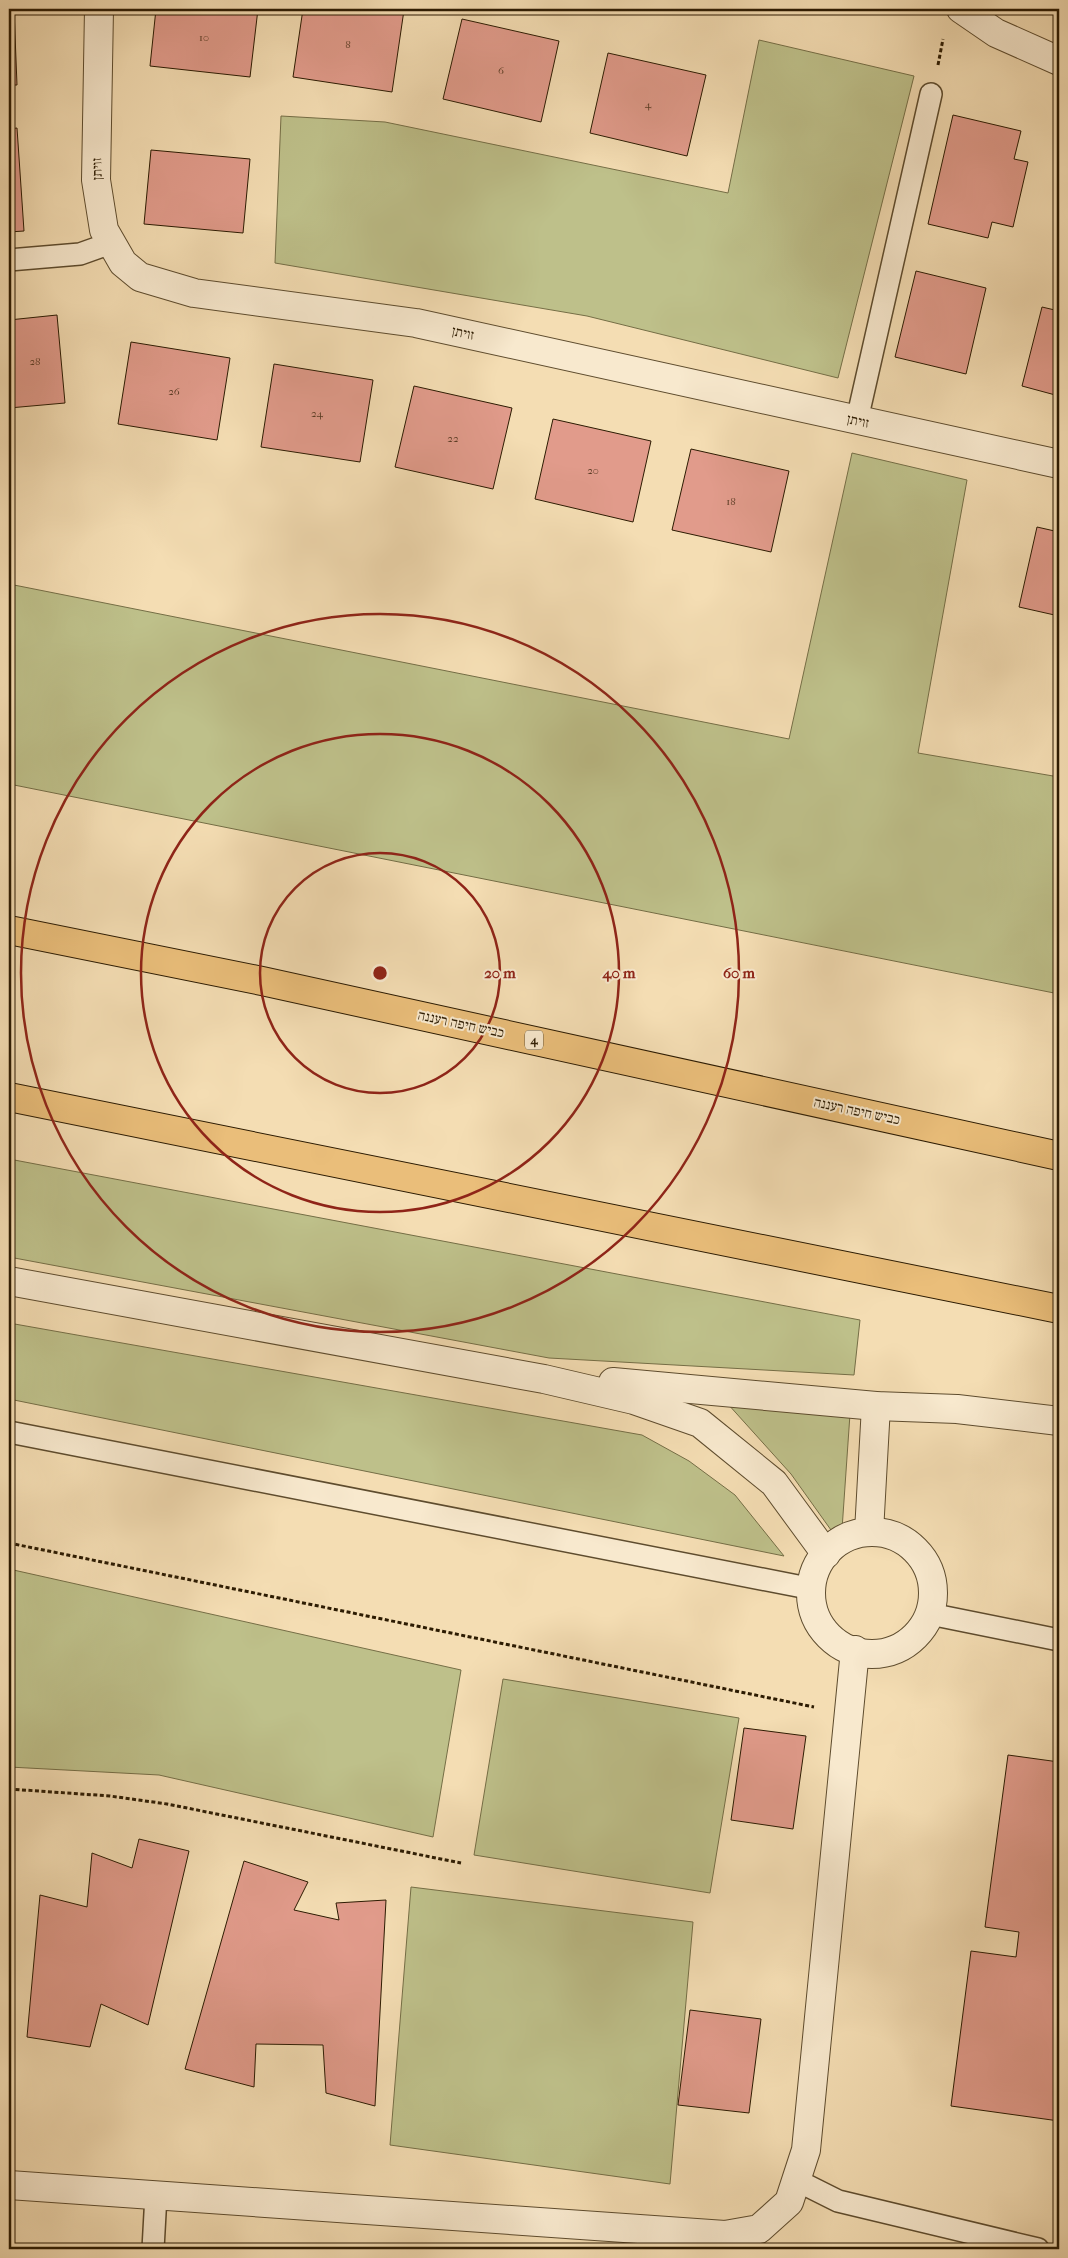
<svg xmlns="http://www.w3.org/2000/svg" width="1068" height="2258" font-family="'IM FELL French Canon','Frank Ruhl Libre',serif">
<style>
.green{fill:#bec08a;stroke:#756e46}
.building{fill:#e19b8b;stroke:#2c1b02}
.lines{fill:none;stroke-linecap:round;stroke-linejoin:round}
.service-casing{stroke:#5e4c2e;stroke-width:24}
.minor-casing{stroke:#5e4c2e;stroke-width:30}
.trunk-casing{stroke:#2c1b02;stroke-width:30}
.path{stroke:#2c1b02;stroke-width:3;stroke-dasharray:4 2.5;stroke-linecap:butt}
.service{stroke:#f8e9ce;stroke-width:21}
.minor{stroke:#f8e9ce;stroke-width:28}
.trunk{stroke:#eabe7a;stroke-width:28}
.ring{fill:none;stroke:#8f2418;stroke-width:2.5}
.labels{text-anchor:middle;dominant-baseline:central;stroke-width:4;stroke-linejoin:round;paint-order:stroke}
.number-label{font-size:11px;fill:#593b24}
.shield{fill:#f8e9ce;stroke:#69593f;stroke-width:1}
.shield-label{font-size:12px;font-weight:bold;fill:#2c1b02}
.street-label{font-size:14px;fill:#2c1b02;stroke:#f8e9ce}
.centre{fill:#8f2418;stroke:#f8e9ce;stroke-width:2.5}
.ring-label{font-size:15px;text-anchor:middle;font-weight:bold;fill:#8f2418;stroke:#f8e9ce;stroke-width:4;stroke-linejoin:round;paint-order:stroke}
</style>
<rect width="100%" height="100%" fill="#f4ddb3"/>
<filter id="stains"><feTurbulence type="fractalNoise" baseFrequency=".004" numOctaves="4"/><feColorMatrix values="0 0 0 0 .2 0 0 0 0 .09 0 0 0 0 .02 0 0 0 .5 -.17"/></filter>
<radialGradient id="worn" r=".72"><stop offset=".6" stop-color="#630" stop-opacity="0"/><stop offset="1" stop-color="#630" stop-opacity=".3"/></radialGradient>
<g class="green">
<polygon points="759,40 914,76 838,378 587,316 275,263 281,116 385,122 728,193"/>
<polygon points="9,441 14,441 14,585 789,739 852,453 967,480 918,753 1059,777 1059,994 9,784"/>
<polygon points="9,1159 860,1320 854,1375 549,1358 9,1257"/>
<polygon points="9,1323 642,1435 689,1461 735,1495 784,1556 9,1399"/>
<polygon points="727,1403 850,1414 841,1544 791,1474"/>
<polygon points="9,1569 461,1670 433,1837 159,1775 9,1767"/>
<polygon points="503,1679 739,1718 710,1893 474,1855"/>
<polygon points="411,1887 693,1922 670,2184 390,2145"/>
</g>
<g class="building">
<polygon points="9,9 14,9 17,85 9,85"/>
<polygon points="156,9 258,9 250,77 150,66"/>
<polygon points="303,9 404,10 392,92 293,77"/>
<polygon points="462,19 559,41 541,122 443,99"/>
<polygon points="608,53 706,75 687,156 590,133"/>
<polygon points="953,115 1021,131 1014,159 1028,162 1013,227 992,222 988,238 928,224"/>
<polygon points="17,128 24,231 9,232 9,129"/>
<polygon points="151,150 250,159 243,233 144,224"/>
<polygon points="916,271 986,288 966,374 895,357"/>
<polygon points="1042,307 1059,311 1059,396 1022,386"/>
<polygon points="57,315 65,403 9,408 9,320"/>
<polygon points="131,342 230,358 217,440 118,424"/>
<polygon points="274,364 373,380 360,462 261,447"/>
<polygon points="414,386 512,408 493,489 395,467"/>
<polygon points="553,419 651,441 633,522 535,499"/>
<polygon points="691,449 789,471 771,552 672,530"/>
<polygon points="1037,527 1059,532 1059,616 1019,607"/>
<polygon points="744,1728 806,1736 793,1829 731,1820"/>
<polygon points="1008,1755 1059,1762 1059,2121 951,2106 971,1951 1016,1957 1019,1932 985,1927"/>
<polygon points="139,1839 189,1851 148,2025 101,2004 90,2047 27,2037 40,1895 87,1907 92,1853 132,1868"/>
<polygon points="244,1861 308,1882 294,1910 339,1920 336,1903 386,1900 375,2106 326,2093 323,2045 256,2044 254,2087 185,2069"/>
<polygon points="9,1878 14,1879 9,1947"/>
<polygon points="690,2010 761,2019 749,2113 678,2105"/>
</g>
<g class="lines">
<defs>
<g id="service">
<polyline points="9,260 80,254 111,243"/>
<polyline points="857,420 931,94"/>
<polyline points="9,1432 813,1589"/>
<polyline points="930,1614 1059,1640"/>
<polyline points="796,2180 838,2201 1038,2249"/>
<polyline points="153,2249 156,2195"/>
</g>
<g id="minor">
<polyline points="99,9 96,180 104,230 123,263 140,277 194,293 416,323 1059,464"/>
<polyline points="961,9 996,33 1059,61"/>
<polyline points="9,1281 544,1379 634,1400 700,1423 774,1483 826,1554"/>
<polyline points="613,1382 876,1406 957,1409 1059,1421"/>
<polyline points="869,1532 876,1406"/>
<circle cx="872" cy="1593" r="61"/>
<polyline points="9,2185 725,2235 759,2229 789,2202 806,2150 855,1650"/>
</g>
<g id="trunk">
<polyline points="9,930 262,981 1059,1156"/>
<polyline points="9,1097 1059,1309"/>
</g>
</defs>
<use href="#service" class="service-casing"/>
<use href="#minor" class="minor-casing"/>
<use href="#trunk" class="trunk-casing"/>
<g class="path">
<polyline points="938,65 943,39"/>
<polyline points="9,1543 814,1707"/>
<polyline points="9,1789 110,1796 167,1804 461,1863"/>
</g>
<use href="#service" class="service"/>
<use href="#minor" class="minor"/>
<use href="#trunk" class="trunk"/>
</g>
<g class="ring">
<circle cx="380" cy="973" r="120"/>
<circle cx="380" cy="973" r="239"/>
<circle cx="380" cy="973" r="359"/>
</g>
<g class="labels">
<g class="number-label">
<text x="204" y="37">10</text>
<text x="348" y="44">8</text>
<text x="501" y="70">6</text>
<text x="648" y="104">4</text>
<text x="35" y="361">28</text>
<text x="174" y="391">26</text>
<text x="317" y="413">24</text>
<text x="453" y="438">22</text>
<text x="593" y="470">20</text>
<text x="731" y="501">18</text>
</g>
<rect class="shield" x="525" y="1030.5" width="18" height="19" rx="4"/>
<g class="shield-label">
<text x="534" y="1040">4</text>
</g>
<g class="street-label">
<text transform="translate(97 169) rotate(-91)">זויתן</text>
<text transform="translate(463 333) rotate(12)">זויתן</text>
<text transform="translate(858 421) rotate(12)">זויתן</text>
<text transform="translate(461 1024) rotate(12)">כביש חיפה רעננה</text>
<text transform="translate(857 1111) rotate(12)">כביש חיפה רעננה</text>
</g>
</g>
<circle cx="380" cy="973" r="8" class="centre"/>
<g class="ring-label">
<text x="500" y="978">20 m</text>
<text x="619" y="978">40 m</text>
<text x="739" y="978">60 m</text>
</g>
<rect width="1068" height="2258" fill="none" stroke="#f4ddb3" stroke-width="30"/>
<rect x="10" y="10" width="1048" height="2238" fill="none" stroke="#2c1b02" stroke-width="2.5"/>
<rect x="15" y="15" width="1038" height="2228" fill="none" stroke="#2c1b02"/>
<rect width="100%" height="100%" filter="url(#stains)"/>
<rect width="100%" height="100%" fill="url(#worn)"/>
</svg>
